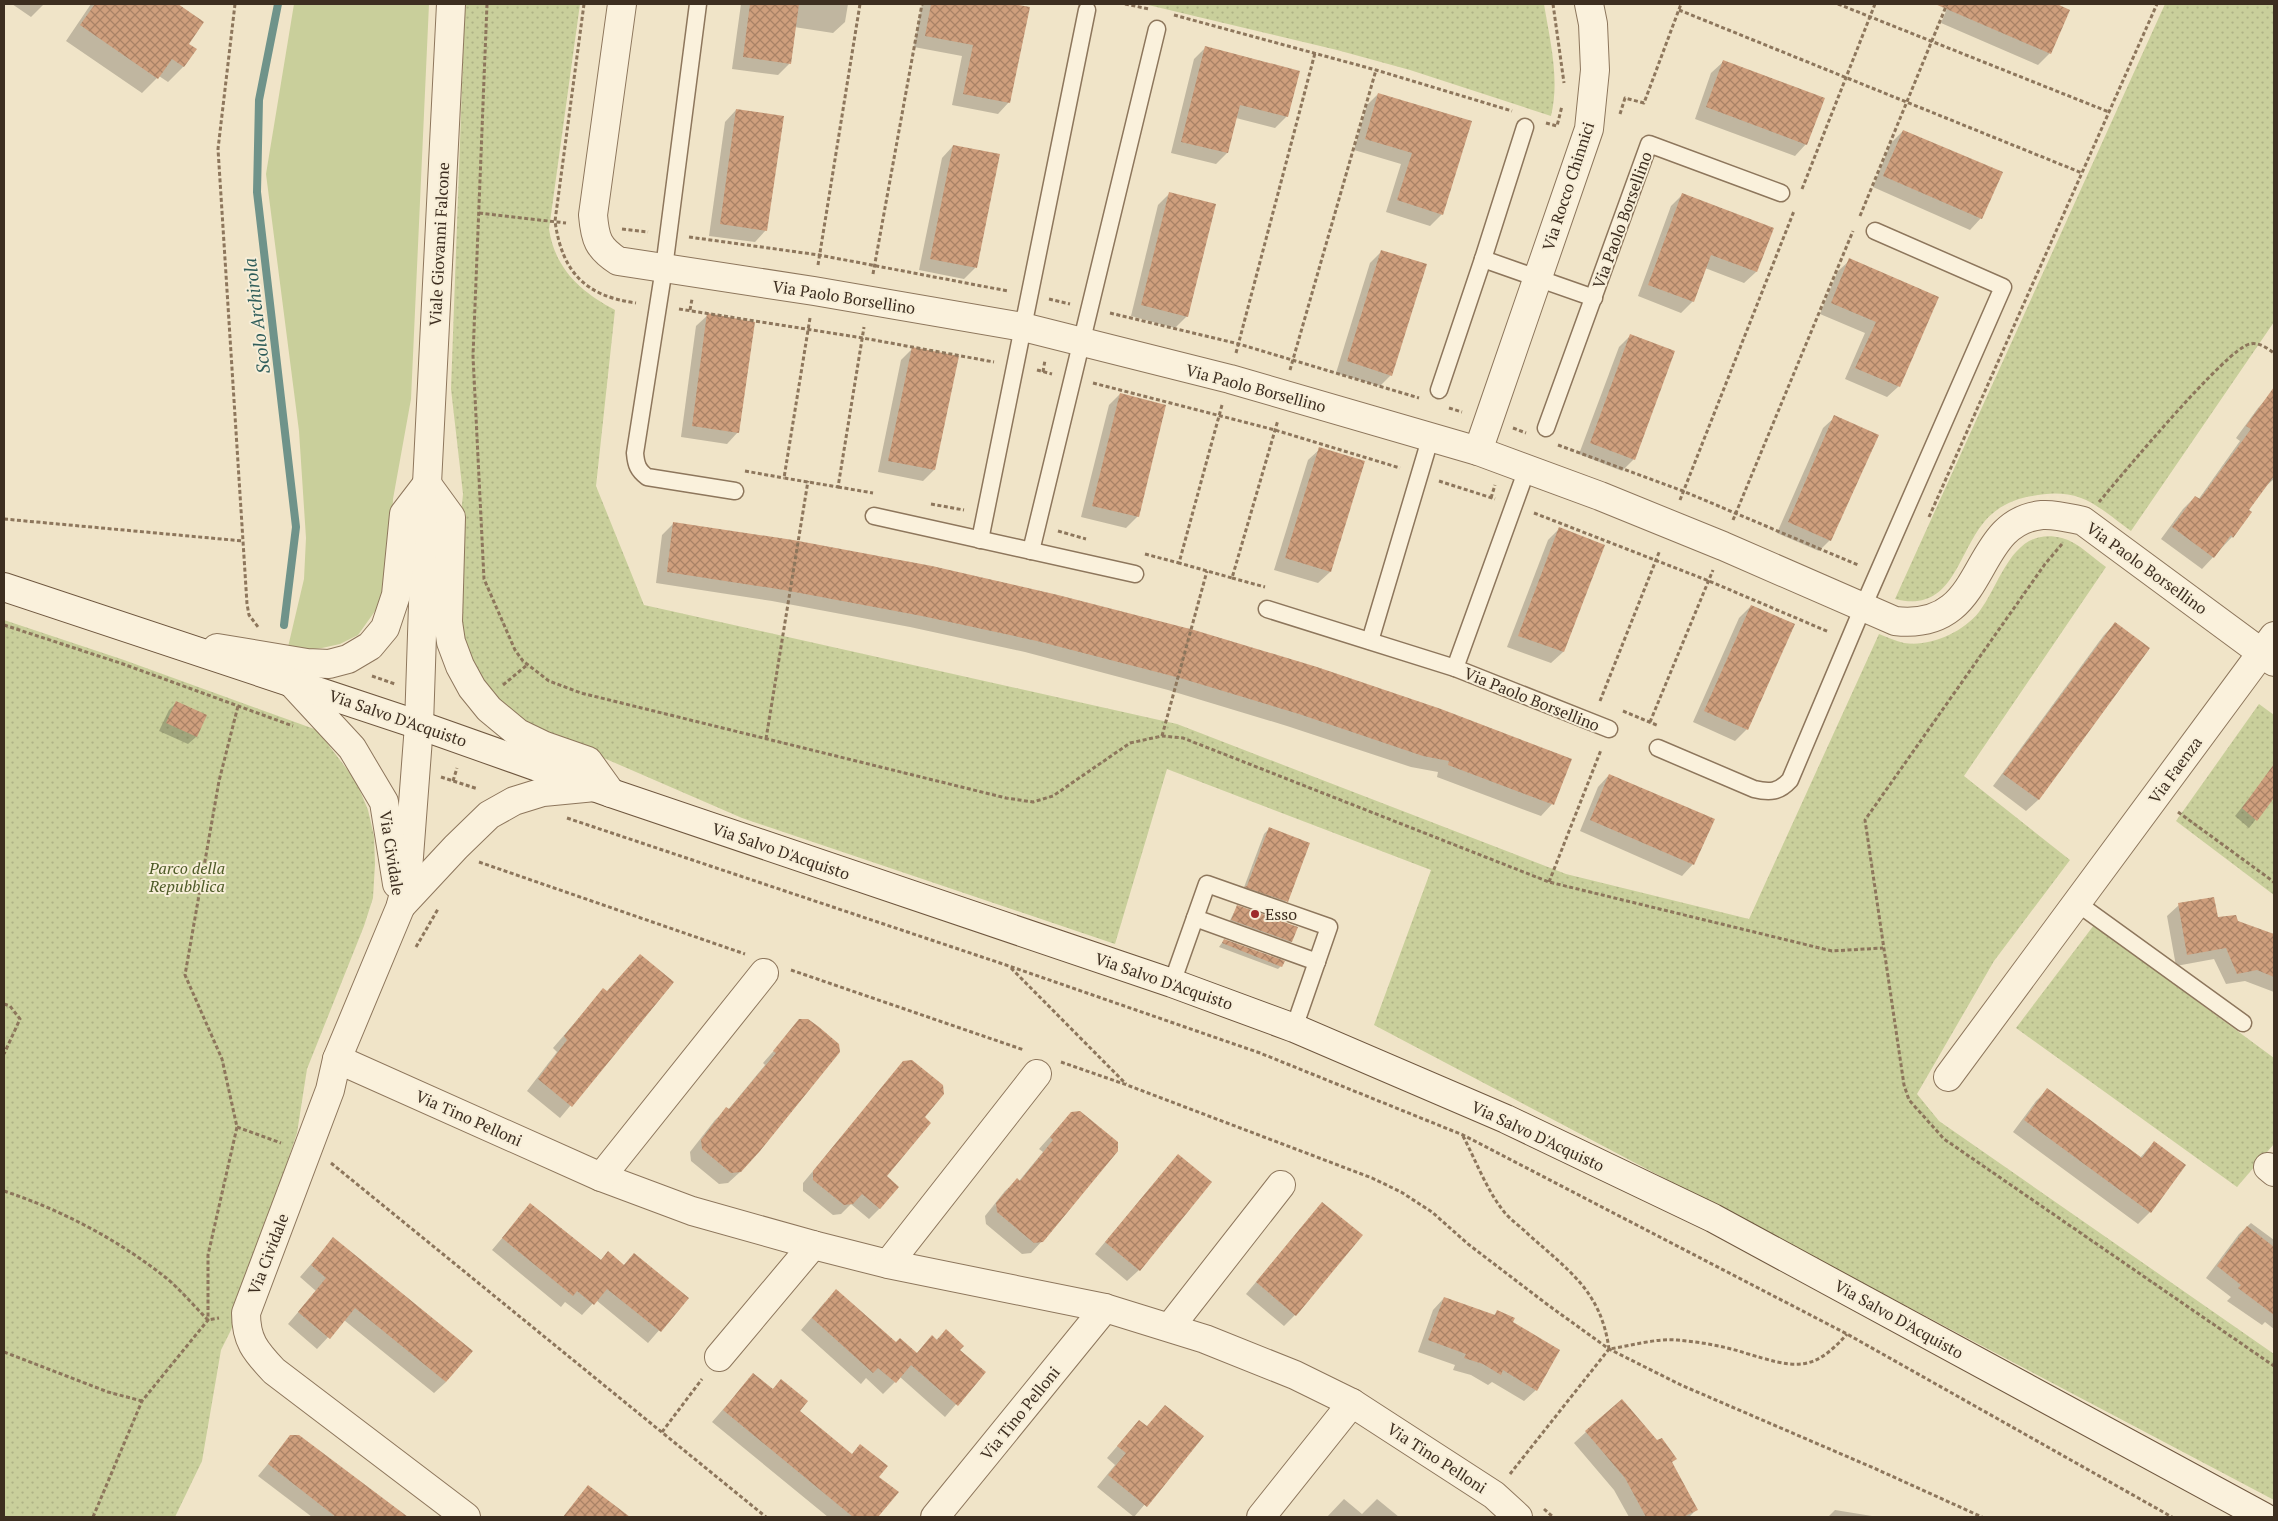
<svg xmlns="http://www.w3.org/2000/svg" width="2278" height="1521" font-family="'PT Serif',serif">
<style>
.grass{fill:#c9cf9b}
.park{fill:url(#park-dots)}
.shadow{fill:#0003}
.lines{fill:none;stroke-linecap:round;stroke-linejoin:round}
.stream{stroke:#6f938a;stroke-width:8}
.building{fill:url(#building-cross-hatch)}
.lane-casing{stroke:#8d765c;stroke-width:19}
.street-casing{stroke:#8d765c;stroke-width:30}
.secondary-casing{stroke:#6f573f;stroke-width:30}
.path{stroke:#8d765c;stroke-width:3;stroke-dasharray:4 2.5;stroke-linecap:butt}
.lane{stroke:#faf1dc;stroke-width:16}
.street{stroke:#faf1dc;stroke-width:28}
.secondary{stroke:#faf1dc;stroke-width:28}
.poi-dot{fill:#9e2a2b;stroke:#f7eed8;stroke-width:2}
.labels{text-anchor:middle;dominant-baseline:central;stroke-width:4;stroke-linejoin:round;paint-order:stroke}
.street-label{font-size:16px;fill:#3d2e20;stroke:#f7eed8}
.park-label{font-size:16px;font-style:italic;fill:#4d5a26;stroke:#f7eed8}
.poi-label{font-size:16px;fill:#3d2e20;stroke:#f7eed8;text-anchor:start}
.water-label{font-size:18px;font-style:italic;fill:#2f5d5a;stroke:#f7eed8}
</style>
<defs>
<pattern id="park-dots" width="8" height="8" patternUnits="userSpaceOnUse" patternTransform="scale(1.25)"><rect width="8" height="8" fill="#c9cf9b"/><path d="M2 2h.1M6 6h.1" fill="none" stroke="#aeb285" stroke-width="1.8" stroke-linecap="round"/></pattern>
<pattern id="building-cross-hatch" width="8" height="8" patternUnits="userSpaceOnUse" patternTransform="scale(1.25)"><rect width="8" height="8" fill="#cf9f7d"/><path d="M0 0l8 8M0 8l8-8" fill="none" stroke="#a98266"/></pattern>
</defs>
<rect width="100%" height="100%" fill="#f0e4c8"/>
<polygon class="grass" points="294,4 429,4 411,399 393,499 390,570 385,597 358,635 340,644 322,648 305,650 288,647 304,579 306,538 299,431 266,174"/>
<g class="park">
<path d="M465 4H580L549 229C555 269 581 292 615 310L596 486 644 605 1177 724 1566 874 1749 919 1879 634C1887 637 1896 641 1904 643 1930 647 1962 633 1979 612 2001 584 2012 525 2062 538 2078 542 2093 558 2106 567L1964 776 2070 860 1994 961 1917 1094 1939 1121 2274 1354V1500L1374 1025 1431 870 1167 769 1115 944 742 818 606 759 552 739 525 724 498 701 479 677 462 646 459 534 463 494 451 389Z"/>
<path d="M1144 4H1544C1550 41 1560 79 1551 116L1410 70 1337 50Z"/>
<path d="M2165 4H2274V322L2131 531C2117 521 2096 503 2081 498 2064 492 2049 493 2032 496 2012 499 1993 509 1981 526 1956 560 1950 613 1895 599Z"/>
<polygon points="4,620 124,660 317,730 356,781 368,810 374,836 375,864 373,898 364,926 307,1069 297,1133 231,1330 221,1350 202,1461 175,1517 4,1517"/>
<polygon points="2259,704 2274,715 2274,895 2176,821"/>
<polygon points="2094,925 2274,1058 2274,1144 2237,1187 2016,1028"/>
</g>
<g class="shadow">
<polygon points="12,4 44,4 31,17"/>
<polygon points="91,4 158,4 166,9 172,4 176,4 203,22 188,44 195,49 183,67 168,82 159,76 142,93 66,41"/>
<polygon points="741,4 848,4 845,22 833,33 794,27 790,63 778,75 732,69"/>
<polygon points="922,4 1008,4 1028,8 1009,102 998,114 952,105 962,56 914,47"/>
<polygon points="1949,4 2053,4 2069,10 2050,53 2038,65 1941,23"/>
<polygon points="1205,48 1299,72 1286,117 1275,128 1236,118 1227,153 1216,164 1171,153 1194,59"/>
<polygon points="1723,62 1806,144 1795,156 1695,119 1711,73"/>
<polygon points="1378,94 1471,122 1442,214 1430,226 1386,212 1401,164 1354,150 1367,105"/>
<polygon points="736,110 766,230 755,242 709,236 725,122"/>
<polygon points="1903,131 1981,218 1970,230 1873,187 1891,143"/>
<polygon points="953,146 975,268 964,279 919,270 942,158"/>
<polygon points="1169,194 1187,316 1175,328 1131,316 1158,205"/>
<polygon points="1683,194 1773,229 1756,272 1744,283 1705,268 1693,301 1681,313 1638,296 1671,206"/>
<polygon points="1382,251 1391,375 1380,386 1336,373 1370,263"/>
<polygon points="1850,260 1938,298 1899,386 1887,397 1845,379 1865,333 1820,314 1838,271"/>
<polygon points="708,315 738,432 727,444 681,437 696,326"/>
<polygon points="1631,335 1634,459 1622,471 1579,454 1619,347"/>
<polygon points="912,349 934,470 923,481 878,472 901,360"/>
<polygon points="1120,394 1138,516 1126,528 1081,517 1109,405"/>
<polygon points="2269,396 2274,400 2274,479 2266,486 2247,511 2232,537 2202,569 2161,539 2183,509 2195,497 2198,500 2240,441 2236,438 2258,408"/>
<polygon points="1835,417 1830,540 1819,551 1777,533 1823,428"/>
<polygon points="1320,449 1330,572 1318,583 1274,570 1308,460"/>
<polygon points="674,523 1058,596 1552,804 1541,816 1437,777 1438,772 1411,767 1287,726 1168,690 1025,652 910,627 772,601 656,583 662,535"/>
<polygon points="1559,529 1563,652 1551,663 1507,647 1548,540"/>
<polygon points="1751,606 1747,729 1735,741 1693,722 1739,618"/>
<polygon points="2115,624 2149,649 2038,800 2026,811 1993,786 2104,635"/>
<polygon points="176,703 205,716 196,737 188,744 159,731 169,710"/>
<polygon points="1609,775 1693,864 1682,876 1580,831 1598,787"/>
<polygon points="2263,781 2274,790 2274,796 2249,828 2235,816"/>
<polygon points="1269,829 1286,901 1282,906 1243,890 1264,834"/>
<polygon points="2179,905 2217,919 2237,922 2274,935 2274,992 2245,981 2226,984 2214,959 2176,966 2167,916"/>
<polygon points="1237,907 1296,927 1291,942 1287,945 1228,924"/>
<polygon points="1224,940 1281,966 1278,969 1219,947"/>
<polygon points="673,983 560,1118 527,1091 557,1052 553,1048 603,990 606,992"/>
<polygon points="800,1021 740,1172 728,1183 719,1184 691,1161 690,1152 715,1120 727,1109 728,1110 765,1065 763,1063"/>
<polygon points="904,1062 923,1117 885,1177 880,1208 869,1219 851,1204 841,1214 833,1215 803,1191 803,1183"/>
<polygon points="2047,1090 2140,1158 2154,1142 2184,1165 2150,1212 2138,1224 2013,1132 2036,1101"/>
<polygon points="1071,1113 1042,1241 1031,1253 1022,1254 986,1224 985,1216 1005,1191 1017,1180 1019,1181 1043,1152 1039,1149"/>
<polygon points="1178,1155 1139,1270 1127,1281 1095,1254"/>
<polygon points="1322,1203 1295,1315 1284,1326 1246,1294"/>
<polygon points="530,1205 600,1261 608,1253 623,1266 634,1254 687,1298 648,1343 596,1300 582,1315 565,1302 561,1307 492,1250"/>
<polygon points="2251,1223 2274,1240 2274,1329 2265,1322 2262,1325 2227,1301 2231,1297 2206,1278 2239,1234"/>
<polygon points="333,1239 446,1382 434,1393 344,1320 317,1349 288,1324 316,1291 300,1277"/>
<polygon points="1444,1298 1493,1316 1497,1312 1512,1323 1536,1390 1524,1401 1492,1382 1488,1385 1471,1375 1453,1370 1455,1365 1418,1352 1433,1310"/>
<polygon points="825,1302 916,1354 932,1337 936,1340 946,1331 959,1350 984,1372 945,1417 900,1377 883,1394 866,1378 861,1384 801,1330"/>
<polygon points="753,1375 772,1390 781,1380 798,1411 897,1493 877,1517 828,1517 712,1422"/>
<polygon points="1139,1421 1146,1427 1202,1437 1134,1517 1097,1487 1115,1465 1107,1458"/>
<polygon points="1586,1432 1657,1442 1675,1459 1671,1463 1696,1510 1689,1517 1629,1517 1614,1490 1574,1443"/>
<polygon points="291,1436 298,1436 406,1517 312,1517 258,1476"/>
<polygon points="588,1487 628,1517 563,1517"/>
<polygon points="1344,1499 1362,1514 1377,1499 1399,1517 1327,1517"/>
<polygon points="1835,1510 1878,1517 1828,1517"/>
</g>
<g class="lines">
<polyline class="stream" points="278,4 259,100 257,192 296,527 284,625"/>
</g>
<g class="building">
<polygon points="95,4 178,4 204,22 189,44 197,49 184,67 172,59 158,79 80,25"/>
<polygon points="750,4 799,4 791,64 743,57"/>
<polygon points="931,4 1014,4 1030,7 1010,103 963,94 973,45 925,36"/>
<polygon points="1935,4 2057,4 2070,10 2051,54"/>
<polygon points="1205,46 1300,71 1288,117 1240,105 1228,153 1181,142"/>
<polygon points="1723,60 1825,98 1807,145 1706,107"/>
<polygon points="1378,93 1472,121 1443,215 1397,200 1412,153 1365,139"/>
<polygon points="736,109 784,116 767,231 720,224"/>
<polygon points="1903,130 2003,172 1982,219 1883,176"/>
<polygon points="953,145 1000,154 977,268 930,259"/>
<polygon points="1169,192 1216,204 1188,317 1141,305"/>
<polygon points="1682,193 1774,228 1757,272 1711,255 1694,302 1648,285"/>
<polygon points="1381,250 1427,264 1392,376 1347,361"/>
<polygon points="1849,258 1939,297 1900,387 1855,368 1876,322 1831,303"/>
<polygon points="707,313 755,322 739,433 692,426"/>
<polygon points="1630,334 1675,351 1635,460 1590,443"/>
<polygon points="912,347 959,356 935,470 888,461"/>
<polygon points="2274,387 2274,476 2249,510 2252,512 2233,538 2231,535 2214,558 2172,527 2195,496 2200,499 2251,429 2246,426"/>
<polygon points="1120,393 1166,405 1139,517 1092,506"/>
<polygon points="1834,415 1879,435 1831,541 1788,522"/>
<polygon points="1319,447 1365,461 1331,572 1285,558"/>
<polygon points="673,522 793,540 932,566 1058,595 1194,630 1317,667 1441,709 1572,759 1554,805 1448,765 1449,761 1423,756 1299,714 1180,678 1037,641 922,616 784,590 667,572"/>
<polygon points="1559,527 1605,545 1564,652 1518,636"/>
<polygon points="1751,605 1795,624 1748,730 1704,711"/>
<polygon points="2115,622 2150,648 2039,800 2003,774"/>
<polygon points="176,701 207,715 197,737 166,723"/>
<polygon points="2274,764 2274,798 2257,821 2242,808"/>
<polygon points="1609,774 1715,819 1694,865 1590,820"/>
<polygon points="1269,827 1310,843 1288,902 1244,887 1247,886"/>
<polygon points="2214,897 2218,917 2236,915 2238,921 2274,934 2274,977 2257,970 2237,974 2226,948 2187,955 2178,903"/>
<polygon points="1237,905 1298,927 1292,942 1231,920"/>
<polygon points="1224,939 1285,961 1282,967 1222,943"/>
<polygon points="640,954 674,982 572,1107 538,1079 567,1040 564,1036 603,988 607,991"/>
<polygon points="799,1019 808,1019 819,1027 839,1044 840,1052 760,1151 741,1172 731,1173 702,1149 701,1140 726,1107 729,1109 776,1053 773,1051"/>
<polygon points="912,1060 943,1085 944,1094 925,1117 931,1123 887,1176 899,1187 880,1209 862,1194 853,1204 844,1205 813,1180 813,1171 903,1061"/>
<polygon points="2047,1088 2142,1158 2154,1141 2186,1165 2151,1213 2024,1120"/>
<polygon points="1080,1111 1118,1142 1118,1151 1043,1242 1034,1243 997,1212 996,1203 1017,1178 1020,1181 1053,1140 1050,1137 1071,1112"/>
<polygon points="1178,1154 1212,1182 1140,1271 1105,1242"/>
<polygon points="1322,1202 1363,1235 1296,1316 1256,1282"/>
<polygon points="530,1203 601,1260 608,1251 624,1265 634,1253 689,1298 661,1332 607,1289 594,1305 577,1291 573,1296 502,1238"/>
<polygon points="2247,1226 2274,1247 2274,1315 2238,1288 2241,1285 2217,1266"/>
<polygon points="333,1237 473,1351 446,1382 355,1308 330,1339 298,1312 326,1278 311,1265"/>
<polygon points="836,1289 896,1342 900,1338 917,1353 932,1335 937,1340 946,1329 964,1346 960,1350 986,1372 958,1406 911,1365 896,1383 878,1368 873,1373 812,1318"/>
<polygon points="1444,1297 1495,1315 1497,1310 1515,1318 1513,1322 1560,1350 1537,1391 1503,1370 1501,1375 1483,1364 1464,1358 1466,1354 1428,1340"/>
<polygon points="753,1373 773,1389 781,1379 808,1401 800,1411 852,1454 860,1444 888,1466 879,1477 899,1492 878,1517 853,1517 723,1410"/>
<polygon points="1622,1399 1657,1440 1662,1438 1664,1441 1677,1459 1672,1462 1698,1510 1683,1517 1646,1517 1625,1478 1585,1431"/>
<polygon points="1165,1405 1204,1436 1147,1507 1108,1475 1126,1453 1117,1446 1139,1420 1147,1426"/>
<polygon points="290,1435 299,1435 408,1517 336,1517 268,1464"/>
<polygon points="588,1485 630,1517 563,1517"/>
</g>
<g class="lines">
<defs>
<g id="lane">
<path d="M698 4 664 268 635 453C636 465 638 470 647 477L735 491"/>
<polyline points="1483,259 1525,127"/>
<polyline points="1439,390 1483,259 1594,298"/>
<polyline points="1546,428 1649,144 1781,193"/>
<polyline points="874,516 1135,574"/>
<polyline points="980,540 1087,10"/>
<polyline points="1031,551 1157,29"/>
<polyline points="1267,609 1455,668 1609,729"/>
<polyline points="1370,641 1431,436"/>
<polyline points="1455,668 1527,469"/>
<path d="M1658 748 1754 789C1770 793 1779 792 1790 780L1863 607 2003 287 1875 231"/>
<polyline points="2077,903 2243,1023"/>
<polyline points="1195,918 1317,962"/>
<polyline points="1172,983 1207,884 1329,927 1294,1028"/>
</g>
<g id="street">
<path d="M451 4 427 484 419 725 407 883 400 908 337 1059 330 1090 246 1313C246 1340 255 1351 274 1371L466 1517"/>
<path d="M622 4 593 215C595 239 598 248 618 261L814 291 1023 327 1230 379 1478 451 1600 496 1723 546 1895 621C1991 632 1968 522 2042 515 2056 514 2069 518 2083 521L2274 662"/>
<polyline points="1478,451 1589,129 1595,70 1593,24 1589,4"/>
<polyline points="427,484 451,517 448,622 451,642 460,666 472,688 489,709 518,733 545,746 588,761 611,793"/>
<polyline points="217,648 307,663 329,664 348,659 370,646 385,628 396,595 404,514 427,484"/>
<polyline points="290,681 352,748 384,802 397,884"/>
<polyline points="401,906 456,847 489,815 514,801 543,792 595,787"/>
<polyline points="337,1059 601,1177 692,1211 813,1245 888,1264 1105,1308 1205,1339 1295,1375 1352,1403 1494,1495 1518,1517"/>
<polyline points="1948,1077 2274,636"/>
<polyline points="2268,1167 2274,1172"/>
<polyline points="601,1177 764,973"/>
<polyline points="888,1264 1037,1074"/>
<polyline points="1170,1327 1281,1185"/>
<polyline points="719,1357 813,1245"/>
<polyline points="935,1517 1105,1308"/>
<polyline points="1261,1517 1352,1403"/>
</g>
<polyline id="secondary" points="4,587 419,725 611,793 1172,983 1294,1028 1506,1119 1713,1218 2264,1517"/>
</defs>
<use href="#lane" class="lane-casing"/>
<use href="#street" class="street-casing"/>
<use href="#secondary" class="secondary-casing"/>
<g class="path">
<polyline points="235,4 218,149 247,604 249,615 258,627"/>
<polyline points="487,4 473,356 484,579 515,650 523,661 549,681 581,693 1006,798 1033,802 1053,796 1130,743 1162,736 1183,738 1549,882 1832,951 1883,948"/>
<path d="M584 4 555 221C562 272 585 296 636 303"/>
<polyline points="1125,4 1149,9"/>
<polyline points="1553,4 1564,83"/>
<polyline points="1838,4 2109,112"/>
<polyline points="1679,10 2082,173"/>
<polyline points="1174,15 1376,70 1512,111"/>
<polyline points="1620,114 1625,98 1644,103 1681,4"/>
<polyline points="1546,123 1557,126 1562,106"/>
<polyline points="1802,189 1875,4"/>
<polyline points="479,213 566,223"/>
<polyline points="1860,216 1947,4"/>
<polyline points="622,229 648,232"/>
<polyline points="689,237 819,255 1008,291"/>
<polyline points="818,265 860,4"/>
<polyline points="873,274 922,4"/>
<polyline points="1049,299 1070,304"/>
<polyline points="679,309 863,338 994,362"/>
<polyline points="690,310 692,299"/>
<polyline points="1110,313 1239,344 1419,398"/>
<polyline points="810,318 784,478 838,487 864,327"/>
<polyline points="1236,353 1315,53"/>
<polyline points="1037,370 1052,374"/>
<polyline points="1290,370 1376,70"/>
<polyline points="1043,372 1045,360"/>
<polyline points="1093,383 1275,430 1400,468"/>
<polyline points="1222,405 1179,563 1232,578 1278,420"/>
<polyline points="1449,408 1462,412"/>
<polyline points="1513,428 1526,433"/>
<polyline points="1558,445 1683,491 1858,565"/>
<polyline points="745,471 784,478"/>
<polyline points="1439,481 1495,499"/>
<polyline points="838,487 873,493"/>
<polyline points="1491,498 1495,485"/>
<polyline points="1680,500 1794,211"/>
<path d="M2099 502C2120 477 2228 347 2250 344 2259 342 2267 348 2274 353"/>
<polyline points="931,504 964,510"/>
<polyline points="1534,513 1709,581 1829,632"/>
<polyline points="1929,517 2157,4"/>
<polyline points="4,519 243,541"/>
<polyline points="1733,520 1853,231"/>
<polyline points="1058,531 1086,539"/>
<polyline points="2062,544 2045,564 1865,820 1904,1085 1909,1100 1944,1139 2274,1366"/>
<polyline points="1145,554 1179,563"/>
<polyline points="1232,578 1265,587"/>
<polyline points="4,625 123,664 293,726"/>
<polyline points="372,676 395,684"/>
<polyline points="503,685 527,665"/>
<polyline points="1600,701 1660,550"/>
<polyline points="1623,711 1659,726"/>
<polyline points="1650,722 1713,570"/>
<polyline points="1162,736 1207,571"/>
<polyline points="766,739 808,481"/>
<polyline points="441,777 478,789"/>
<polyline points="453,781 457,768"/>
<polyline points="2178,812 2274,882"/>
<polyline points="567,818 1009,966 1260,1053 1463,1135 1847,1334 2172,1517"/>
<polyline points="479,862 745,954"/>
<polyline points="1549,882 1601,750"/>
<polyline points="416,947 438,909"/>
<polyline points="1011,968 1126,1084"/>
<polyline points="791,970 1024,1050"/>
<polyline points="4,1004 10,1006 20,1019 4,1054"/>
<polyline points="1061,1062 1127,1085 1372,1178 1401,1192 1432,1212 1468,1244 1548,1305 1609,1349 1681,1385 1876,1469 1982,1517"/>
<polyline points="237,1127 281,1143"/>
<path d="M1463 1136C1476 1161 1487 1191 1505 1213 1512 1221 1521 1227 1528 1234 1569 1271 1601 1291 1609 1349 1631 1346 1656 1338 1677 1340 1700 1342 1724 1346 1745 1353 1793 1367 1811 1375 1847 1334"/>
<polyline points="331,1163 766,1517"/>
<path d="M4 1191C61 1210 117 1239 165 1277 180 1289 194 1306 208 1320L219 1318"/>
<polyline points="4,1352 108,1392 142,1401"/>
<polyline points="662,1432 702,1379"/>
<polyline points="1510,1474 1609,1349"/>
<polyline points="1544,1509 1553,1517"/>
<polyline points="93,1517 142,1401 208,1320 208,1255 237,1127 222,1059 185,975 219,781 238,706"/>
</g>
<use href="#lane" class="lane"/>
<use href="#street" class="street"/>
<use href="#secondary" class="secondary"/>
</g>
<circle class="poi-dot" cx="1255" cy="914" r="5"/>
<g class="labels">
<g class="street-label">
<text transform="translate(1568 186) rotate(-72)">Via Rocco Chinnici</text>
<text transform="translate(1622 220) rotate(-70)">Via Paolo Borsellino</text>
<text transform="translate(439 244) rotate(-87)">Viale Giovanni Falcone</text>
<text transform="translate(844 297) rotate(9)">Via Paolo Borsellino</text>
<text transform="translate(1256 388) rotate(15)">Via Paolo Borsellino</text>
<text transform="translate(2147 568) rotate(36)">Via Paolo Borsellino</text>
<text transform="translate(1532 699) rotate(22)">Via Paolo Borsellino</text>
<text transform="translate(398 718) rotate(19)">Via Salvo D'Acquisto</text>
<text transform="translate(2175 770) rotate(-54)">Via Faenza</text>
<text transform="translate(781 851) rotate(19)">Via Salvo D'Acquisto</text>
<text transform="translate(392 853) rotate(81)">Via Cividale</text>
<text transform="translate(1164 981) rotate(19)">Via Salvo D'Acquisto</text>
<text transform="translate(469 1118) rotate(24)">Via Tino Pelloni</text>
<text transform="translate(1538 1136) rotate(25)">Via Salvo D'Acquisto</text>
<text transform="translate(268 1254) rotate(-69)">Via Cividale</text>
<text transform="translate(1899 1319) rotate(29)">Via Salvo D'Acquisto</text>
<text transform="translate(1020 1413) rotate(-51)">Via Tino Pelloni</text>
<text transform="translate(1437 1458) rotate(33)">Via Tino Pelloni</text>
</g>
<g class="park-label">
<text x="187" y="868">Parco della<tspan x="187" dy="18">Repubblica</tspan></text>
</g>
<g class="poi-label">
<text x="1265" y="914">Esso</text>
</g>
<g class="water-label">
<text transform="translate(256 316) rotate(-97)">Scolo Archirola</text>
</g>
</g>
<rect width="2278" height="1521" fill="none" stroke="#3d2e20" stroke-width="10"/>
</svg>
